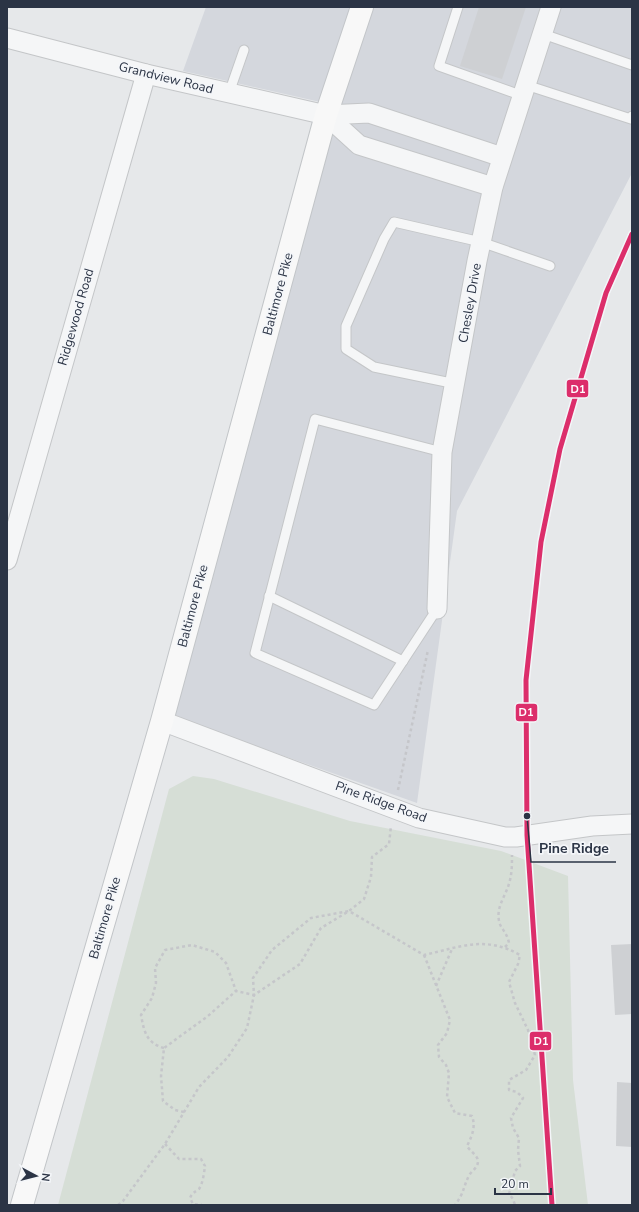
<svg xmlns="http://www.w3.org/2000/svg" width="639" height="1212" font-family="'Nunito Sans',sans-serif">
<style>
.built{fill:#d4d7dd}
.green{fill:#d6ded6}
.building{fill:#ced0d3}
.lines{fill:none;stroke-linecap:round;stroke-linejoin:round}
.lane-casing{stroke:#c4c6c8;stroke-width:11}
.street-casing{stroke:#c4c6c8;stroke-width:21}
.primary-casing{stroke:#c2c5c8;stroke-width:24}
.path{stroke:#c5c6ca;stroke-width:2.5;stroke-dasharray:3 3;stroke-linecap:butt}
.lane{stroke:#f5f6f7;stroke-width:9}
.street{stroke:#f5f6f7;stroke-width:19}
.primary{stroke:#f8f8f8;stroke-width:22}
.tram-1-casing{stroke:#f4f6f9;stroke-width:8}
.tram-1{stroke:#dc2e6b;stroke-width:5}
.labels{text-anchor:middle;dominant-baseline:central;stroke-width:3.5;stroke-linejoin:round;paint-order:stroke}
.street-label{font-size:13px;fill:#2b3445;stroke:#f4f6f9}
.leader{fill:none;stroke:#2b3445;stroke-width:1.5}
.callout-dot{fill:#2b3445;stroke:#f4f6f9;stroke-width:1.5}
.callout-label{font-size:14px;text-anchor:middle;font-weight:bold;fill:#2b3445;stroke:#f4f6f9;stroke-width:3.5;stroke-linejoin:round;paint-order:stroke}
.line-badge{stroke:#f4f6f9;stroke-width:1.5}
.badge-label{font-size:11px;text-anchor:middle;font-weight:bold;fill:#fff}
</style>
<rect width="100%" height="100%" fill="#e6e8ea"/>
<polygon class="built" points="206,7 632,7 632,173 457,511 417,803 174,717 338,106 183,71"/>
<polygon class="green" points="193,776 214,779 350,821 501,851 568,876 573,1080 588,1205 58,1205 169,789"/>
<g class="building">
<polygon points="479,7 526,7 502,79 460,66"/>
<polygon points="632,944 632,1014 615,1015 611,945"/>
<polygon points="617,1082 632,1083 632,1147 616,1146"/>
</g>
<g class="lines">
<defs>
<g id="lane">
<polyline points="458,7 439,66 523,96"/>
<polyline points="543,34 632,65"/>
<polyline points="526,85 631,119 632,116"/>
<polyline points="229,93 244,50"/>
<polyline points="456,384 374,367 346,349 346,326 384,239 394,222 481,242 550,266"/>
<polyline points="269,596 403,661"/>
<polyline points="437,609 374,705 255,653 315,419 442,452"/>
</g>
<g id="street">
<polyline points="7,38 146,74 326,115 369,113 502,157"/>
<polyline points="326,115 359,145 493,187"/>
<polyline points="7,560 146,74"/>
<polyline points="437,609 442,452 477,261 493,187 551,7"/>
<polyline points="162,721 419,818 505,837 516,837 592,826 632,824"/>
</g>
<polyline id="primary" points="22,1205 162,721 326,115 362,7"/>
</defs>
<use href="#lane" class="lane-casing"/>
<use href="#street" class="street-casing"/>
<use href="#primary" class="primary-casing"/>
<g class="path">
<polyline points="398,790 428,650"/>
<path d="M505 947 509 943C507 932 500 928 499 921 496 905 507 895 510 880 512 872 512 863 512 855"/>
<path d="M424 955 450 1020 447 1033 438 1045 439 1057 446 1065 449 1073 447 1097 455 1113 472 1116C476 1127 472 1136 467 1146 470 1151 478 1156 478 1161 478 1167 473 1170 470 1174 463 1186 465 1192 455 1205"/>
<polyline points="436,986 452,949"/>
<path d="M164 1048C146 1043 144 1031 141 1015L152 998 156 983 155 968 165 950 192 945 215 952 226 963 236 991"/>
<path d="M184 1112 175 1110 163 1101 161 1076 164 1048 208 1016 236 991 254 995 253 978 272 950 311 918 349 911 424 955C460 947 485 935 520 955L518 964 509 982 515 1003 528 1030 535 1055 526 1070 509 1080V1090L517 1092 523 1098 511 1118 513 1128 519 1138 518 1150 520 1166 515 1171 509 1194 513 1199 515 1205"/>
<path d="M165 1144 179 1159H201L205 1166C204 1173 203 1183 199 1189 195 1192 192 1193 190 1198L193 1204 202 1205"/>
<polyline points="118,1205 123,1201 165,1144 199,1087 228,1057 247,1028 254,995 300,964 321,928 349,911 364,899 371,877 372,857 389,844 391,826"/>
</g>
<use href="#lane" class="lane"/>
<use href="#street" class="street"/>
<use href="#primary" class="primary"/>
<defs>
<polyline id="tram-1" points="552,1205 527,835 526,680 541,542 560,449 606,293 632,234"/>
</defs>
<use href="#tram-1" class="tram-1-casing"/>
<use href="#tram-1" class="tram-1"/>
</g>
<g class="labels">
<g class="street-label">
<text transform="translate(166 78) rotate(14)">Grandview Road</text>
<text transform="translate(278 294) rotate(-75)">Baltimore Pike</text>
<text transform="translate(470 303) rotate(-80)">Chesley Drive</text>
<text transform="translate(76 317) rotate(-74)">Ridgewood Road</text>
<text transform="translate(193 606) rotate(-75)">Baltimore Pike</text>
<text transform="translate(381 802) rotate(20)">Pine Ridge Road</text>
<text transform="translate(105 918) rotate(-74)">Baltimore Pike</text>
</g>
</g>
<path class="leader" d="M527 816L531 862H616"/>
<circle class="callout-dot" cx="527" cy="816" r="4"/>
<g class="callout-label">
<text x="574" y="853">Pine Ridge</text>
</g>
<g class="line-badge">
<rect x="566" y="379" width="23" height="19" rx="4" fill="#dc2e6b"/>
<rect x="515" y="703" width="23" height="19" rx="4" fill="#dc2e6b"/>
<rect x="529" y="1031" width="23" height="20" rx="4" fill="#dc2e6b"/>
</g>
<g class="badge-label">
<text x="578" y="393">D1</text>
<text x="526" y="716">D1</text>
<text x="541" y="1045">D1</text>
</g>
<rect width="639" height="1212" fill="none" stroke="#2b3445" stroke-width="16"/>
<g transform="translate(36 1176) rotate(97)" stroke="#f4f6f9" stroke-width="3" paint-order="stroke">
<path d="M0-3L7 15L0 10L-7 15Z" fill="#2b3445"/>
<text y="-6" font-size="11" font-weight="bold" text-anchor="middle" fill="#2b3445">N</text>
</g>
<path d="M495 1188v6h56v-6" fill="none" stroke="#2b3445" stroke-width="2"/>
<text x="501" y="1188" font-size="12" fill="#2b3445" stroke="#f4f6f9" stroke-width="3" paint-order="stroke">20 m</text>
</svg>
